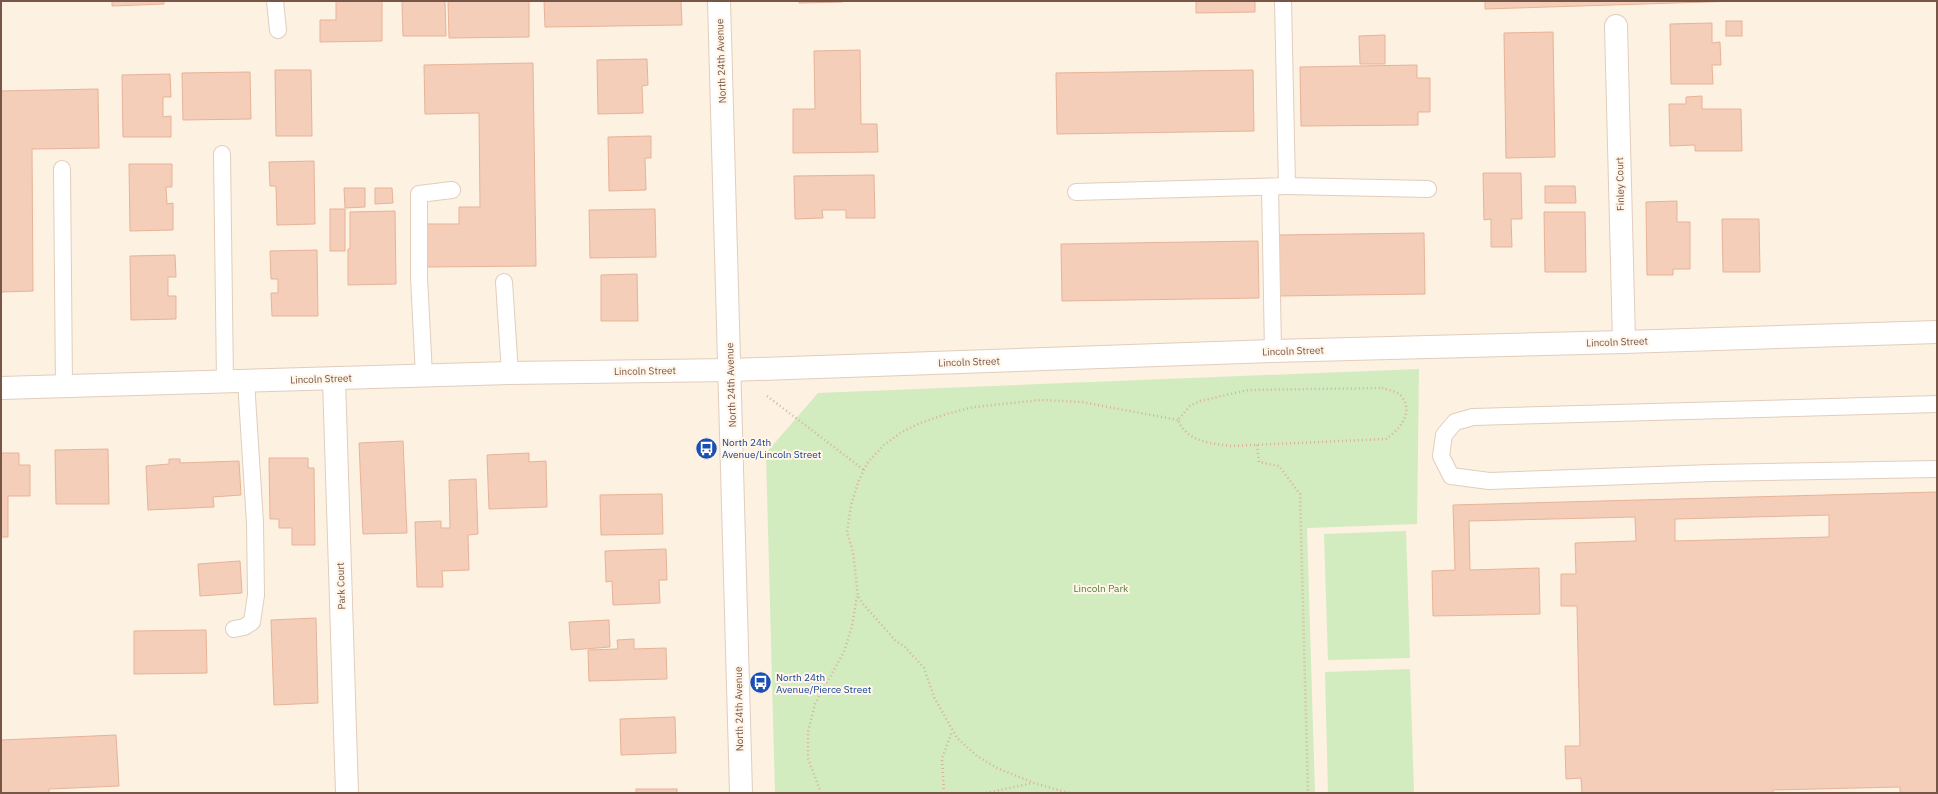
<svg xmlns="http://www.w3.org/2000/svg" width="1938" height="794" font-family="'IBM Plex Sans',sans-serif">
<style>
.green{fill:#d2ebbf}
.building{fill:#f4ceb8;stroke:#e7b397;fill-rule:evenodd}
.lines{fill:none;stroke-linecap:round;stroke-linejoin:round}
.service-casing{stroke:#e2cdbd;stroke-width:18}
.minor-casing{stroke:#e2cdbd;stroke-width:24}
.tertiary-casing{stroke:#e2cdbd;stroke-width:24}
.path{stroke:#d9b19b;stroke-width:2.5;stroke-dasharray:1 3;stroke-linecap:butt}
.service{stroke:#fff;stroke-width:16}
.minor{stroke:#fff;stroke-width:22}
.tertiary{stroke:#fff;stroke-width:22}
.labels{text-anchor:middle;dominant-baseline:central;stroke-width:4;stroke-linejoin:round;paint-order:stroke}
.street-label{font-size:10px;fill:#765647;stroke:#fff5e8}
.transit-label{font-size:10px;fill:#164399;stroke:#fff5e8;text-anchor:start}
.park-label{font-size:10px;fill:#537c3e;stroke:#fff5e8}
</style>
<rect width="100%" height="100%" fill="#fdf1e1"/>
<g class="green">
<polygon points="1419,369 1417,524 1307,528 1315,793 775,793 766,453 818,393"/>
<polygon points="1406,531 1410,658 1328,660 1324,534"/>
<polygon points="1410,669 1414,793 1328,793 1325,672"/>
</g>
<g class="building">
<polygon points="112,1 164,1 164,4 112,6"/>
<polygon points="336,1 382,1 382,41 320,42 320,20 336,20"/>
<polygon points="402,1 445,1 446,36 403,36"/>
<polygon points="448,1 529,1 529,37 449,38"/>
<polygon points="544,1 681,1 682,25 545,27"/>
<polygon points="799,1 843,1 843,2 799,3"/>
<polygon points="1196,1 1255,1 1255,12 1196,13"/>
<polygon points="1485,1 1739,1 1485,9"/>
<rect x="1726" y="21" width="16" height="15"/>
<polygon points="1712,23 1712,43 1720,42 1721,65 1712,65 1713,84 1671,84 1670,24"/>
<polygon points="1553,32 1555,157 1506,158 1504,33"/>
<polygon points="1385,35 1385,64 1360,64 1359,36"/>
<polygon points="860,50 861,124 877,124 878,152 793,153 793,109 815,109 814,51"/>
<polygon points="647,59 648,85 642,86 643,113 598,114 597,60"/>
<polygon points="533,63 536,266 427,267 426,224 459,224 459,207 480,207 479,113 425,114 424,65"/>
<polygon points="1417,65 1417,78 1430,78 1430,112 1418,112 1418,125 1301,126 1300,67"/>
<polygon points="275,70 311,70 312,136 276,136"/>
<polygon points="1253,70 1254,131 1057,134 1056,73"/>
<polygon points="250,72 251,119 183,120 182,73"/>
<polygon points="170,74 171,97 163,97 163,117 171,116 171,137 123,137 122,75"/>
<polygon points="98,89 99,148 32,149 33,291 1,292 1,91"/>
<polygon points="1702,96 1702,109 1741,109 1742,151 1695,151 1695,145 1670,146 1669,104 1686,104 1686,97"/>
<polygon points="651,136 651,158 645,158 646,190 609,191 608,137"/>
<polygon points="314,161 315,224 277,225 276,186 270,186 269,162"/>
<polygon points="129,164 172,164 172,187 166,187 167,204 173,203 173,230 130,231"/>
<polygon points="1483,173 1521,173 1522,219 1511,219 1512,247 1491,247 1491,219 1484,220"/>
<polygon points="874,175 875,218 846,218 846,210 822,210 823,218 795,219 794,176"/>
<polygon points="1545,186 1575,186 1576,203 1545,203"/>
<polygon points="344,188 365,188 365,207 345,208"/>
<polygon points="375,188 392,188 393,203 375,204"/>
<polygon points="1677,201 1677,222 1690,222 1690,269 1673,269 1673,275 1647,275 1646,202"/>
<rect x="330" y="209" width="15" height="42"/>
<polygon points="655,209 656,257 590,258 589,210"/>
<polygon points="395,211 396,284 348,285 348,249 350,249 350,212"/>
<polygon points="1544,212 1585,212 1586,272 1545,272"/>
<polygon points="1722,219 1759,219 1760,272 1723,272"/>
<polygon points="1424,233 1425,294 1279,296 1278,235"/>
<polygon points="1258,241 1259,298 1062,301 1061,244"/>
<polygon points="317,250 318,316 272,316 271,293 278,293 278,279 271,279 270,251"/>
<polygon points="175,255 176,277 168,277 168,296 176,296 176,319 131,320 130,256"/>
<polygon points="637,274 638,321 601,321 601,275"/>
<polygon points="403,441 407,533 363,534 359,443"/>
<polygon points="108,449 109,504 56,504 55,450"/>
<polygon points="1,453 19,453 19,465 30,465 30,496 8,496 8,537 1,537"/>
<polygon points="529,453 529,462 546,461 547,507 489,509 487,455"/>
<polygon points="269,458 308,458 308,468 314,468 315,545 292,545 292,528 279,528 279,519 270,519"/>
<polygon points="169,459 180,459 180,463 239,461 241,495 213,497 214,507 148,510 146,466 169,464"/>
<polygon points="476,479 478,534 468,535 469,570 442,571 443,587 417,587 415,522 441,521 441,528 450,528 449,480"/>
<path d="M1937 492V792L1934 793H1900V787L1773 790V793H1582L1581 778 1566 779 1565 746H1580L1577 606H1561V574H1576L1575 543 1636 541 1635 517 1469 521 1470 570 1539 568 1540 614 1433 616 1432 571 1455 570 1453 505ZM1829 515V537L1675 541V519Z"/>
<polygon points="662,494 663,534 601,535 600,495"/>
<polygon points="666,549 667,580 659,580 660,603 613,605 612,581 606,582 605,551"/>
<polygon points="240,561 242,593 200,596 198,564"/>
<polygon points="316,618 318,703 274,705 271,620"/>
<polygon points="609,620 610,647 571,650 569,622"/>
<polygon points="206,630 207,673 134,674 134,631"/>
<polygon points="634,639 634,649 666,648 667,679 589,681 588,650 618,649 617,640"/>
<polygon points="675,717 676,753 621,755 620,719"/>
<polygon points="116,735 119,786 49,789 49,793 1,793 1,740"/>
<rect x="636" y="789" width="41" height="4"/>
</g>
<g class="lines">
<defs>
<g id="service">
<polyline points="275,1 278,30"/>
<polyline points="222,154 225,382"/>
<polyline points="62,169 64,387"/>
<polyline points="1287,186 1428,189"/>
<polyline points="1270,187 1273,351"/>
<polyline points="1076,192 1287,186 1283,1"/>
<polyline points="504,282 510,373"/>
<polyline points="424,376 419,277 419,194 452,190"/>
<polyline points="1937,404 1473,417 1455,422 1444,435 1441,456 1451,476 1489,481 1712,473 1937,469"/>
<polyline points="234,629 244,627 252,622 256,595 255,523 246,381"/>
</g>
<g id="minor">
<polyline points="1616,26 1624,342"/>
<polyline points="334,379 347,793"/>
<polyline points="1,388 510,373 731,370 1273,351 1624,342 1937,332"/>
</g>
<polyline id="tertiary" points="719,1 741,793"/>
</defs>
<use href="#service" class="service-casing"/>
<use href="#minor" class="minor-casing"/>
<use href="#tertiary" class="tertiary-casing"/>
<g class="path">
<path d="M1382 388C1388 390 1398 391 1402 397 1414 413 1399 430 1386 439L1230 446C1210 443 1187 442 1178 420L1190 406 1200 401 1248 390Z"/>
<polyline points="767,396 864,470"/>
<polyline points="1257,445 1259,462 1279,466 1300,494 1308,793"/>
<polyline points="821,793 808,758 808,732 815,704 844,652 852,626 857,596"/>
<polyline points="944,793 942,759 952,731"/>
<polyline points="986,793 1033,783"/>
<polyline points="1069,793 1034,783 997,768 977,756 957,738 934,697 924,668 905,647 895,640 863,604 858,596 853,552 847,532 851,505 859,480 868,462 884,445 902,432 920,423 947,414 974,407 1040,400 1082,402 1178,420"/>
</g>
<use href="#service" class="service"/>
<use href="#minor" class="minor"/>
<use href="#tertiary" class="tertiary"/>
</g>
<defs>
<symbol id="bus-disc" viewBox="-11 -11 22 22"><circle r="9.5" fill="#1a4fb4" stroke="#fff5e8"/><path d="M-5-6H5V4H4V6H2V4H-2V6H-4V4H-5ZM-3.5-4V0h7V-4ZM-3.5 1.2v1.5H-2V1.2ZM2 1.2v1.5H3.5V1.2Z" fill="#fff"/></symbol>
</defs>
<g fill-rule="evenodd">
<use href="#bus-disc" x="694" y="436" width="25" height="25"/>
<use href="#bus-disc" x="748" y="670" width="25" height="25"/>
</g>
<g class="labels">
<g class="street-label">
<text transform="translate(721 61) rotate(-92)">North 24th Avenue</text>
<text transform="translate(1620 184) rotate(-91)">Finley Court</text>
<text transform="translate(1617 342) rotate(-2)">Lincoln Street</text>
<text transform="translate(1293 351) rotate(-2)">Lincoln Street</text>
<text transform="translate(969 362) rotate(-2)">Lincoln Street</text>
<text transform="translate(645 371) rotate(-1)">Lincoln Street</text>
<text transform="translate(321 379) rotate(-2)">Lincoln Street</text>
<text transform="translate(731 385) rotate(-92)">North 24th Avenue</text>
<text transform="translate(341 586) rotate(-92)">Park Court</text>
<text transform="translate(739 709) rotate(-91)">North 24th Avenue</text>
</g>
<g class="transit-label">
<text x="722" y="442">North 24th<tspan x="722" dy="12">Avenue/Lincoln Street</tspan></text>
<text x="776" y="677">North 24th<tspan x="776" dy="12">Avenue/Pierce Street</tspan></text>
</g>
<g class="park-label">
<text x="1101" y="588">Lincoln Park</text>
</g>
</g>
<rect width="1938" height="794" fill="none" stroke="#765647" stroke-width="4"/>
</svg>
